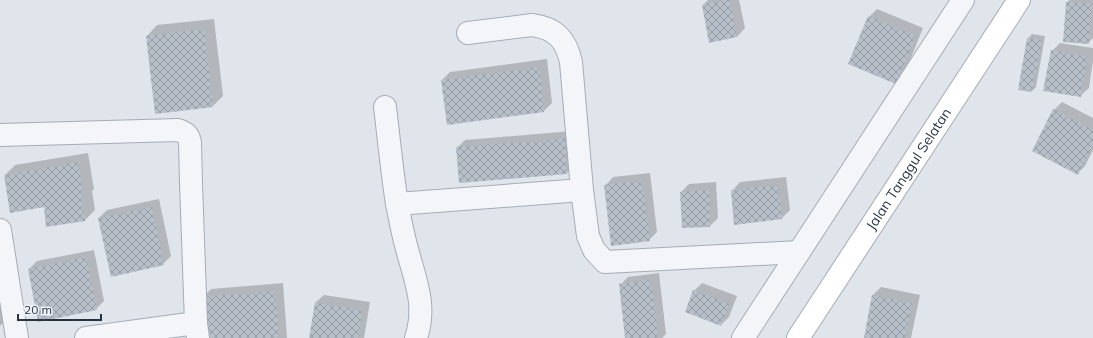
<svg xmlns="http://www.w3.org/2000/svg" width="1093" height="338" font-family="Mulish,sans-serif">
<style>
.shadow{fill:#0003}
.building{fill:url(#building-cross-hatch)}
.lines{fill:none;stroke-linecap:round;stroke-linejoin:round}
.street-casing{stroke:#a4acb6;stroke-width:24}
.secondary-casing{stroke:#a4acb6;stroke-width:24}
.street{stroke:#f3f5f8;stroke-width:22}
.secondary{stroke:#fff;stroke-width:22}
.labels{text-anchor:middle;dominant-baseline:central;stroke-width:3.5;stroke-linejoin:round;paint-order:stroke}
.street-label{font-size:14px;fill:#263444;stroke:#f0f4f8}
</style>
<defs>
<pattern id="building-cross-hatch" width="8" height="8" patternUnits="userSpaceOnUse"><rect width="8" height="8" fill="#b7bfc9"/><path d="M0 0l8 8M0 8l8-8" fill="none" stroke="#959ca5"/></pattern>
</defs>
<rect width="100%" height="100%" fill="#e0e5eb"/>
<g class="shadow">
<polygon points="708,0 739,0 745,28 737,37 703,5"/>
<polygon points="1070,0 1093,0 1093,38 1088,43 1067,2"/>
<polygon points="877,9 923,28 904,75 896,83 869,17"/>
<polygon points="214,19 223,96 213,106 156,113 147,36 157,25"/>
<polygon points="1032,34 1045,36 1036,87 1032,91 1028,38"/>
<polygon points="1060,43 1093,48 1093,61 1089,88 1080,96 1052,51"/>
<polygon points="547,59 552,103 544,111 448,124 442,80 450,72"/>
<polygon points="1062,102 1093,118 1093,150 1085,166 1077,174 1054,110"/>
<polygon points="572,131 575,165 567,173 457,148 465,140"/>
<polygon points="88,153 94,189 92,191 95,210 85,220 44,206 5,175 15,165"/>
<polygon points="650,173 657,232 649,240 605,186 613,177"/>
<polygon points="786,177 790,210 782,218 735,223 732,191 740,182"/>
<polygon points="716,182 718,218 710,226 681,192 689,184"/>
<polygon points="159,199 171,256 163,264 99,218 107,210"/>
<polygon points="94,250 104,301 96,309 29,269 37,261"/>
<polygon points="659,273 666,334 662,338 626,338 620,285 628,277"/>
<polygon points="283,283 287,338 207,338 203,297 211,289"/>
<polygon points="702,283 737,296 729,317 721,325 694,291"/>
<polygon points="881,287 920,295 911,338 865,338 873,295"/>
<polygon points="0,292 7,319 0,326"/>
<polygon points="324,295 370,302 364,338 310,338 315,303"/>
</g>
<g class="building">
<polygon points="726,0 730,0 737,37 709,43 702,5"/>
<polygon points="1066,2 1092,4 1089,44 1063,42"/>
<polygon points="868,16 916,36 896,84 848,64"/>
<polygon points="204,29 213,107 155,114 146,36"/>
<polygon points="1027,38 1042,40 1032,92 1018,90"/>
<polygon points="1051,50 1087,57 1081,97 1043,91"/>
<polygon points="539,67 544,112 447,125 441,80"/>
<polygon points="1053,109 1093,130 1093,144 1078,175 1032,151"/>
<polygon points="565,139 567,174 459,183 456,147"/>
<polygon points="78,162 84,200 82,201 85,221 46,227 44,207 10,213 4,175"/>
<polygon points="642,180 650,241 611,246 604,185"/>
<polygon points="778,185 782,219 734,225 731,190"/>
<polygon points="709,190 710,227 682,228 680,192"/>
<polygon points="152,207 164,265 111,277 98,218"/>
<polygon points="86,257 97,310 38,322 28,269"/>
<polygon points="651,280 658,338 625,338 619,284"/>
<polygon points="693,290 729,304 721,326 685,312"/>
<polygon points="275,291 279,338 206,338 202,297"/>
<polygon points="872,295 912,303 905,338 864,338"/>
<polygon points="315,303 362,310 358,338 309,338"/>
</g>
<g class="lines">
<defs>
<g id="street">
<path d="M468 33 532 25C556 28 566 40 571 62L582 190 588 236 594 250 605 262 799 252"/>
<path d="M385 107C389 140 392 172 397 204 400 219 403 235 407 249 415 280 427 305 416 338"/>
<path d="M0 135 178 130C186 133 188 134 190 142L191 183 196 323 198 338"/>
<polyline points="397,204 582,190"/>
<polyline points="0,230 17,338"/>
<polyline points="86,338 196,323"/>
<polyline points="743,338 963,0"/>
</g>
<g id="secondary">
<path id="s1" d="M798 338 1019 0"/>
</g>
</defs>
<use href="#street" class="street-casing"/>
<use href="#secondary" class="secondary-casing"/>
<use href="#street" class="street"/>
<use href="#secondary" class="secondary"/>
</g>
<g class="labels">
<g class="street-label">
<text stroke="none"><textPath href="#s1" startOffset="202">Jalan Tanggul Selatan</textPath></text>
</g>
</g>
<path d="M18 314v6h83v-6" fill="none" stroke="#263444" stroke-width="2"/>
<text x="24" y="314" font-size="12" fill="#263444" stroke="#f0f4f8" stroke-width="3" paint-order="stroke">20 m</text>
</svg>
